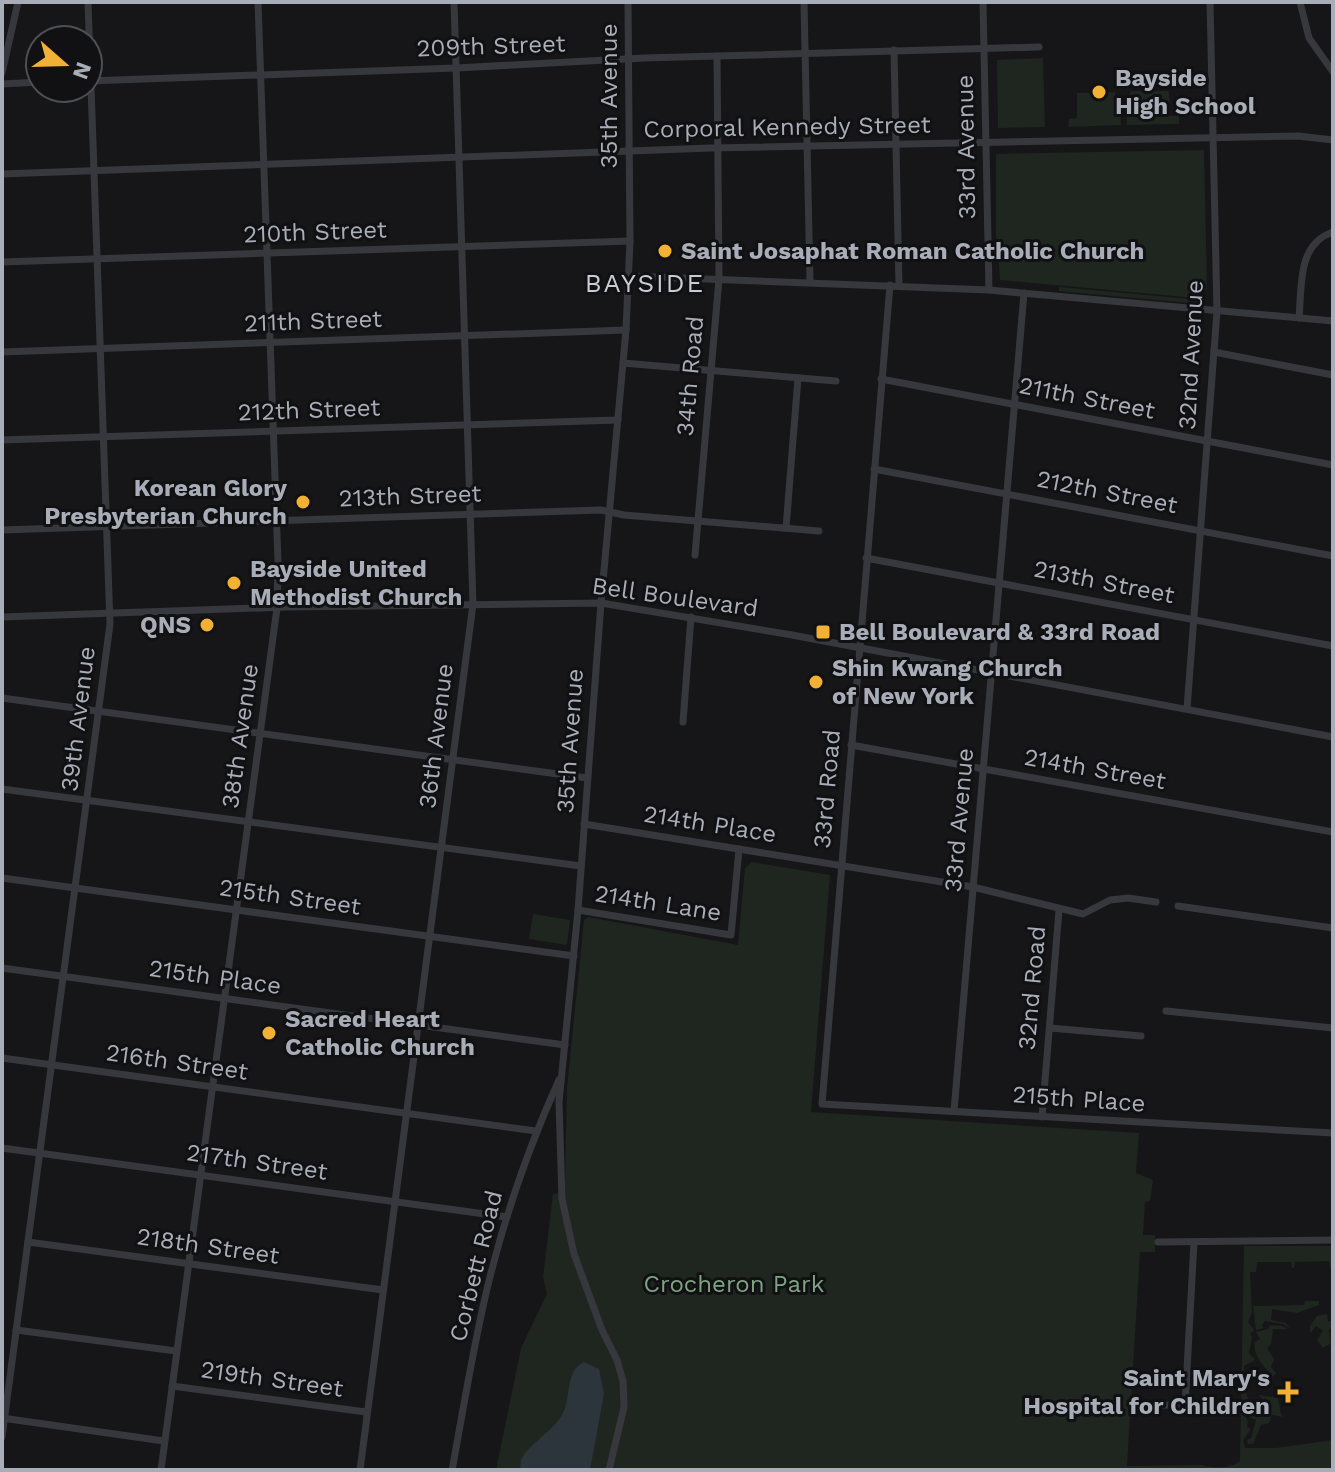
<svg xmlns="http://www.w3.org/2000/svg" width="1335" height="1472" font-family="'Work Sans',sans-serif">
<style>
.green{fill:#1e261f}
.water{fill:#2c353c}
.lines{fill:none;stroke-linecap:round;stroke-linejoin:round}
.minor{stroke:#37383d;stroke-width:7}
.poi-dot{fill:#f2b134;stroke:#111113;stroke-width:3}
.labels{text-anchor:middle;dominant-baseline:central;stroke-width:6;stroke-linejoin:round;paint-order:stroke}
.street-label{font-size:24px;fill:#a8adb8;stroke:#111113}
.poi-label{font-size:24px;font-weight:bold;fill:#a8adb8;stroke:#111113;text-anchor:start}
.park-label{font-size:24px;fill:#7fa381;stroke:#111113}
.neighbourhood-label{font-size:26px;letter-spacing:2px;fill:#c9ccd4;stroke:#111113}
</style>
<rect width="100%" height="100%" fill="#161618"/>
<g class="green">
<polygon points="1043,58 1045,127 998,128 997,60"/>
<polygon points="1131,91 1169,91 1170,116 1179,116 1179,124 1127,125 1126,106"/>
<polygon points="1115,92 1115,100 1120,105 1121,125 1068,127 1069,119 1077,118 1077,93"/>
<polygon points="1204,150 1207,289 1196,298 1000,280 997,236 996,279 996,154"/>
<polygon points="1059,287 1201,300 1201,304 1059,291"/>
<path d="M752 862 830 875 811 1112 1139 1133 1136 1173 1153 1180 1150 1201 1145 1202 1143 1235H1155V1252H1140L1127 1466 1202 1465C1213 1468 1230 1469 1240 1461L1244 1246H1333L1332 1268H1330L1329 1261 1295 1262 1294 1268H1292L1291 1262H1257L1256 1272H1250L1252 1313 1248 1322 1254 1330 1250 1334 1252 1337 1249 1353 1255 1360 1244 1366 1245 1388 1248 1399 1244 1415 1248 1421 1247 1427 1251 1429 1243 1440 1245 1448H1276L1333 1440V1470H496L521 1348 547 1294 543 1277 553 1194H557L565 1179 567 1088 584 920 588 917 738 945 745 868Z"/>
<polygon points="533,914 570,920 567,945 529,939"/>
<polygon points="1305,1301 1319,1301 1319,1305 1297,1313 1272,1309 1271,1320 1286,1323 1290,1329 1283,1324 1265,1321 1262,1325 1263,1328 1256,1330 1253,1306 1304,1305"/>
<polygon points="1327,1314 1328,1321 1333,1321 1333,1328 1329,1329 1330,1344 1323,1348 1317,1340 1323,1331 1316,1326 1310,1333 1310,1326 1317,1316"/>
<path d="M1270 1325 1282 1326 1288 1329H1273L1271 1344 1267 1348 1274 1359 1271 1367 1276 1373 1272 1377C1264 1365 1252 1356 1255 1342L1260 1339 1256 1332 1268 1329Z"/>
<polygon points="1259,1395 1278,1398 1281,1415 1285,1417 1272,1415 1269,1423 1261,1425 1253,1444 1248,1444 1247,1440 1251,1438 1256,1420 1249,1417 1247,1407 1254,1401 1266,1404"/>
</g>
<path class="water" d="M584 1362 599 1369 604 1394 590 1470H520L521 1460 525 1453C536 1440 553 1430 562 1415 572 1399 564 1371 584 1362Z"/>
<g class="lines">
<g class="minor">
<polyline points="804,2 810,281"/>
<polyline points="983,2 989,290"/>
<polyline points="1300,2 1309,38 1333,72"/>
<polyline points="894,50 899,286"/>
<polyline points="2,73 18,2"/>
<polyline points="88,81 456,68 644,58 1039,47"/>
<polyline points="2,84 40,82"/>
<polyline points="2,174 711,148 1298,136 1333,140"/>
<polyline points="2,262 630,241"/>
<polyline points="629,276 989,290 1333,321"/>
<polyline points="890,285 822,1104 1333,1133"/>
<path d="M1299 318C1302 286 1297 244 1333 232"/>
<polyline points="2,352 626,330"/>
<polyline points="1214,352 1333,375"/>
<polyline points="623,363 836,381"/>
<polyline points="881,379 1333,465"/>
<polyline points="2,440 618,420"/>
<polyline points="874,469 1333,556"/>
<polyline points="786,528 798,378"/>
<polyline points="2,530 601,510 624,515 819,531"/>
<polyline points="695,555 719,279 717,56"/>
<polyline points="866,558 1333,646"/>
<polyline points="2,617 287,607 601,603 792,635 1333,737"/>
<polyline points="2,698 587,778"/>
<polyline points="1187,709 1217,311 1210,2"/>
<polyline points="683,722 691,617"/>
<polyline points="851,745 1333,832"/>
<polyline points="2,789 581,866"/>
<polyline points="584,824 973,887 1083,914 1110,900 1128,898 1156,902"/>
<polyline points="2,878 574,956"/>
<polyline points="1178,906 1333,928"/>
<polyline points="578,910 731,935 739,849"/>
<polyline points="2,968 565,1045"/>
<polyline points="1166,1011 1333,1028"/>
<polyline points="1050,1028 1141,1036"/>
<polyline points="2,1058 536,1131"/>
<polyline points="954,1111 1024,293"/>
<polyline points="1042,1117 1059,910"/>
<polyline points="2,1148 507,1217"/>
<polyline points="28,1242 383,1290"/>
<polyline points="1158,1242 1333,1240"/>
<polyline points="16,1330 176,1351"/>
<polyline points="172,1386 366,1412"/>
<polyline points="1135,1405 1240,1405"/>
<polyline points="1185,1406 1194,1242"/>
<polyline points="2,1418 164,1441"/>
<polyline points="2,1437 110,624 88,2"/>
<polyline points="161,1470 277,608 278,562 258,2"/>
<polyline points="360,1470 473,604 454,2"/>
<path d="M452 1470C464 1406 474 1340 490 1277 507 1209 530 1144 559 1080"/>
<polyline points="609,1470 624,1407 623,1381 617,1360 602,1330 574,1254 562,1199 559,1102 578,910 601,603 626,330 630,241 628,2"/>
</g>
</g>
<g class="poi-dot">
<circle cx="1099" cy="92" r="8"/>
<circle cx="665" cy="251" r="8"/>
<circle cx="303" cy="502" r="8"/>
<circle cx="234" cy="583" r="8"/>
<circle cx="207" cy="625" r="8"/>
<rect x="815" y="624" width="16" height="16" rx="4"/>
<circle cx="816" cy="682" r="8"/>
<circle cx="269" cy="1033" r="8"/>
<path d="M1284 1380h8v8h8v8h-8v8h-8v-8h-8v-8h8z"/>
</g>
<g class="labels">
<g class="street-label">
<text transform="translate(491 46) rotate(-2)">209th Street</text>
<text transform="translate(609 96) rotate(-90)">35th Avenue</text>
<text transform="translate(787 127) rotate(-1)">Corporal Kennedy Street</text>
<text transform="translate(966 147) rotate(-91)">33rd Avenue</text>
<text transform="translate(315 232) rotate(-2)">210th Street</text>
<text transform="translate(313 321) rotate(-2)">211th Street</text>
<text transform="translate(1191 355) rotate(-87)">32nd Avenue</text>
<text transform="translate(690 376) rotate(-85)">34th Road</text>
<text transform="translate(1087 398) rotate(11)">211th Street</text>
<text transform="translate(309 410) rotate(-2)">212th Street</text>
<text transform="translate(1107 492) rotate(11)">212th Street</text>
<text transform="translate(410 496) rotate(-2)">213th Street</text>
<text transform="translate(1104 582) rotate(11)">213th Street</text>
<text transform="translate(675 597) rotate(8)">Bell Boulevard</text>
<text transform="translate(78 719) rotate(-83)">39th Avenue</text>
<text transform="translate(240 736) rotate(-82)">38th Avenue</text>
<text transform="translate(436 736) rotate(-83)">36th Avenue</text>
<text transform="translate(570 741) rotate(-86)">35th Avenue</text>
<text transform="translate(1095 769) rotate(10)">214th Street</text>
<text transform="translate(827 789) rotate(-85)">33rd Road</text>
<text transform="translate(959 820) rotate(-85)">33rd Avenue</text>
<text transform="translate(710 824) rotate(9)">214th Place</text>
<text transform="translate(290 897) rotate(8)">215th Street</text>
<text transform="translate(658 903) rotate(9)">214th Lane</text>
<text transform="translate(215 977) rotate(8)">215th Place</text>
<text transform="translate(1032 988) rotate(-85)">32nd Road</text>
<text transform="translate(177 1062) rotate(8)">216th Street</text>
<text transform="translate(1079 1099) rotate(4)">215th Place</text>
<text transform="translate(257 1162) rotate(8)">217th Street</text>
<text transform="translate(208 1246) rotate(8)">218th Street</text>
<text transform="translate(476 1266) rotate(-76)">Corbett Road</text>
<text transform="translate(272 1379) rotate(8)">219th Street</text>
</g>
<g class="poi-label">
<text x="1115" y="78">Bayside<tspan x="1115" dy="28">High School</tspan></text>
<text x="681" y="251">Saint Josaphat Roman Catholic Church</text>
<text x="287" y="488" text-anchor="end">Korean Glory<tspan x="287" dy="28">Presbyterian Church</tspan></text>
<text x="250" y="569">Bayside United<tspan x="250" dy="28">Methodist Church</tspan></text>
<text x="191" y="625" text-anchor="end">QNS</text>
<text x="839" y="632">Bell Boulevard &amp; 33rd Road</text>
<text x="832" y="668">Shin Kwang Church<tspan x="832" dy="28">of New York</tspan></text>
<text x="285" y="1019">Sacred Heart<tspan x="285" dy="28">Catholic Church</tspan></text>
<text x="1270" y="1378" text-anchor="end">Saint Mary's<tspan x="1270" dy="28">Hospital for Children</tspan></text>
</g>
<g class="park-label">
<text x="734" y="1284">Crocheron Park</text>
</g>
<g class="neighbourhood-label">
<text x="645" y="283">BAYSIDE</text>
</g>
</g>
<rect width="1335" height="1472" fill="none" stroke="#a8adb8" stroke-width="8"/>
<g transform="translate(64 64) rotate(110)"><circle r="38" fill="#111113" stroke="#4d4f55" stroke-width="2"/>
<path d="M0-6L14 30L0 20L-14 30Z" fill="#f2b134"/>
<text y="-12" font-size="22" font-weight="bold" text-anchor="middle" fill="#a8adb8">N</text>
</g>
</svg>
